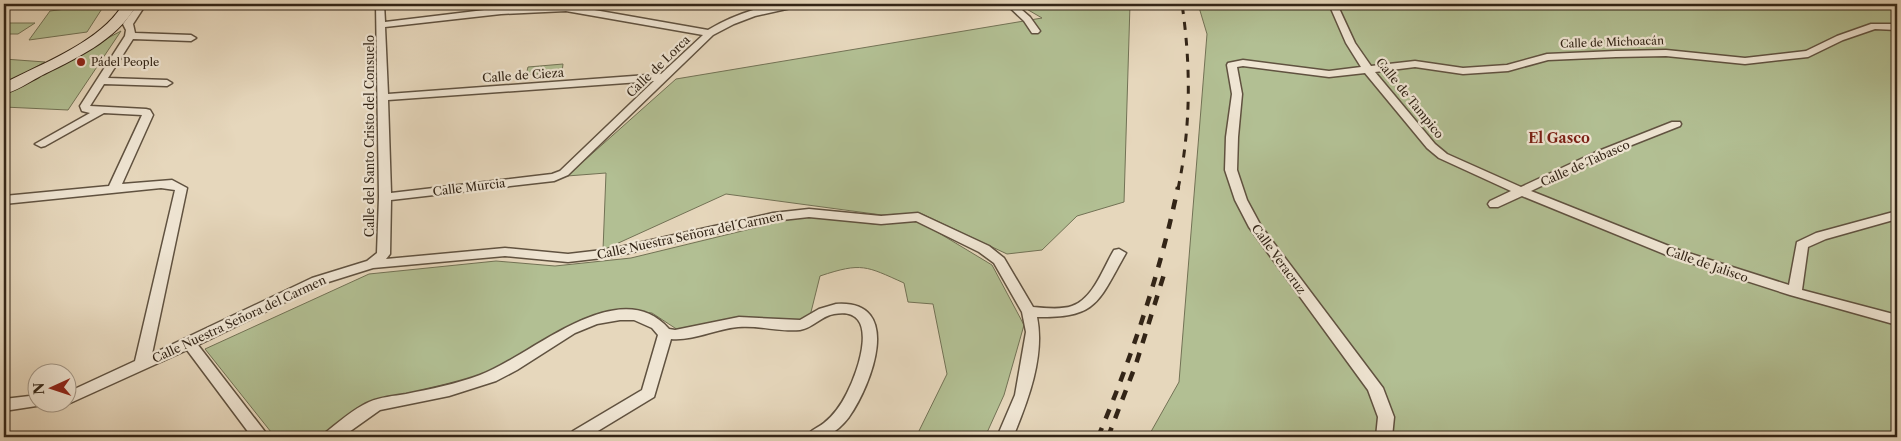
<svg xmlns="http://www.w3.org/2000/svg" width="1901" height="441" font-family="'Libre Caslon Text',serif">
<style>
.green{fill:#b2bf93;stroke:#727255}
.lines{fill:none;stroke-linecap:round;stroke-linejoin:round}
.minor-casing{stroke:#605240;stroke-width:3}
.secondary-casing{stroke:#332517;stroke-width:2}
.minor{fill:#efe5d3;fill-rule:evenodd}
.secondary{fill:#efe5d3;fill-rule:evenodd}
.rail-far1{stroke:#332517;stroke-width:3;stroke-dasharray:8 8;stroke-linecap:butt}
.rail{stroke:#332517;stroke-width:4.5;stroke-dasharray:10 10;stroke-linecap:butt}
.poi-dot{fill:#8f2418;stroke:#efe5d3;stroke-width:2}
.labels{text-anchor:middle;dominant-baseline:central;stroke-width:4.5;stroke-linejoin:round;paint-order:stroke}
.far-street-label{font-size:11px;fill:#332517;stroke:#efe5d3}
.far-poi-label{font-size:11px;fill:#332517;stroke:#efe5d3;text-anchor:start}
.street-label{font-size:12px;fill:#332517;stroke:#efe5d3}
.neighbourhood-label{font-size:14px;font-weight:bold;fill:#7a1f14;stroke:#efe5d3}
</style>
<rect width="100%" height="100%" fill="#e6d7bc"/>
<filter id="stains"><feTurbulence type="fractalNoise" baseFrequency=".004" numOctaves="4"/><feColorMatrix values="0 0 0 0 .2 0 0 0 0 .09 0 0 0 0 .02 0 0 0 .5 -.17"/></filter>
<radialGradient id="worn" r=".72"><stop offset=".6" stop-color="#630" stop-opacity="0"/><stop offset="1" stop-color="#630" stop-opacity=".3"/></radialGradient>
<g class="green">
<polygon points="105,4 87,32 29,40 50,11"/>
<polygon points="1018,4 1130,4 1124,202 1077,216 1042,250 1007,254 920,213 882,215 726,194 603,250 606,173 567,176 676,79 1042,18"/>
<polygon points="1198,4 1897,4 1897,437 1148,437 1179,382 1207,34"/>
<polygon points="4,23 35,23 18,34 4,34"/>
<polygon points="121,31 68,110 4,107 4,94"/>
<polygon points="4,59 45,62 4,84"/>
<polygon points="563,64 562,72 526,75 528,67"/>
<path d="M808 215 874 224 919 221 992 265 1024 325 1004 395 985 437H916L947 374 933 304 908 302 904 283C866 266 862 262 820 276L810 316 799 320 678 330 652 313 620 311 580 320 526 353 477 377 368 403 324 437H275L205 349 369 274 496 261 555 266 631 258Z"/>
</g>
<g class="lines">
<defs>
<g id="minor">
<path d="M138 4H146L133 24 135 33 191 35 196 38 191 41 133 39 108 78 167 80 172 83 167 86 104 84 90 106 146 109 150 110 153 115 122 184 172 180 187 188 152 354 312 278 367 261 377 253 379 197 376 4H384L385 22 501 8 566 5 708 30C736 13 770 2 801 4L800 6 755 16 734 24 713 35 568 175 554 181 391 200 390 254 386 259 505 248 568 254 611 249 773 213 809 209 881 216 918 213 989 246 1004 258 1033 307C1045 308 1061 310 1072 306 1094 298 1103 268 1114 250L1119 249 1126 253C1098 302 1098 318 1037 317 1045 356 1028 401 1013 437H997L1015 395 1026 332 1022 312 994 263 979 252 916 221 881 224 809 217 773 221 611 257 568 262 505 256 373 268 322 284 198 345 269 437H252L187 350 68 404V392L135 361 175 190 161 188 4 204V196L109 186 142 115 104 113 45 146 41 147 35 144 90 113 82 111 80 106 125 36 126 30 123 24ZM566 11 703 35 661 74 388 94 385 27 501 14ZM654 81 560 171 552 174 391 193 388 100Z"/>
<polygon points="1006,4 1015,4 1030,17 1040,31 1038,33 1032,33 1024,21"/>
<polygon points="1329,4 1337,4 1355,43 1371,66 1415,61 1463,68 1507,65 1547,54 1616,51 1666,50 1745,58 1806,51 1837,36 1871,24 1897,24 1897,30 1875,29 1843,40 1808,57 1745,64 1666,56 1616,57 1548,60 1508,71 1463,74 1415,67 1375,72 1435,144 1447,154 1521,187 1596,152 1672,122 1680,122 1681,124 1680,126 1604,156 1531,191 1679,250 1789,285 1797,242 1816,233 1897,211 1897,219 1826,239 1808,247 1802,290 1897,315 1897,325 1790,295 1669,256 1522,196 1498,207 1490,207 1488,204 1490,201 1511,191 1439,158 1427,148 1365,73 1329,77 1243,66 1237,67 1242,94 1238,137 1237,170 1247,200 1261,226 1383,388 1394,417 1392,437 1376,437 1378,417 1368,390 1249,227 1235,200 1225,170 1226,137 1232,94 1227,65 1228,63 1243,60 1329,71 1361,67 1346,43"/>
<path d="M836 304C905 299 871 386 849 417 843 425 835 432 826 437H806C810 430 818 428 824 423 834 415 841 405 847 393 858 372 882 305 834 314 821 316 813 328 800 330 779 332 759 325 738 327 715 329 694 341 671 339L654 397 588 437H570L573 431 642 390 658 335 652 328 634 320H620L597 324 575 333 517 370 496 381 449 396 380 410 342 437H323L325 433C339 422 353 409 369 402 380 397 394 396 406 394 431 389 456 384 480 375 530 357 619 271 669 329L675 330 739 317 800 320 819 309Z"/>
<polygon points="38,395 38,404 44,404 43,405 4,411 4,399"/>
</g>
<path id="secondary" d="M123 4H137C117 41 74 59 39 77 28 83 16 91 4 94V83C41 64 102 41 123 4Z"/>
</defs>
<use href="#minor" class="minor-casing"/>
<use href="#secondary" class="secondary-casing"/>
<use href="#minor" class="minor"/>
<use href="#secondary" class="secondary"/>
<path class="rail-far1" d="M1178 189C1191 127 1191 66 1182 4"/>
<g class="rail">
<path d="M1098 437C1132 357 1160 273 1178 187"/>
<polyline points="1108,437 1136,364 1166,268"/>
</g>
</g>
<circle class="poi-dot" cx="81" cy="62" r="5"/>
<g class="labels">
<g class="far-street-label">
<text transform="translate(1612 42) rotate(-2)">Calle de Michoacán</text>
</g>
<g class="far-poi-label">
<text x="91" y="62">Pádel People</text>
</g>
<g class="street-label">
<text transform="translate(658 66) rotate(-44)">Calle de Lorca</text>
<text transform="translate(523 75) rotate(-4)">Calle de Cieza</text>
<text transform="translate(1410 98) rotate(51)">Calle de Tampico</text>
<text transform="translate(369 136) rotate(-90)">Calle del Santo Cristo del Consuelo</text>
<text transform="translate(1585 163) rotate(-24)">Calle de Tabasco</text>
<text transform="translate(469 187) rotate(-7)">Calle Murcia</text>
<text transform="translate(690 235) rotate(-12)">Calle Nuestra Señora del Carmen</text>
<text transform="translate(1279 259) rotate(54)">Calle Veracruz</text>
<text transform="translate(1707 264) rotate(19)">Calle de Jalisco</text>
<text transform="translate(239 319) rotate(-25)">Calle Nuestra Señora del Carmen</text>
</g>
<g class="neighbourhood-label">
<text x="1559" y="138">El Gasco</text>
</g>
</g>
<rect width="1901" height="441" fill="none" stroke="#e6d7bc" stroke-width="20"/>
<rect x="5" y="5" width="1891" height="431" fill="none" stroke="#332517" stroke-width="2.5"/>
<rect x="10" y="10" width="1881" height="421" fill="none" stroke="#332517"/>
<g transform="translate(52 388) rotate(267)"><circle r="24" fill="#efe5d3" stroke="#a49888"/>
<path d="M0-4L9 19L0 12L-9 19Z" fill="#8f2418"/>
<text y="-8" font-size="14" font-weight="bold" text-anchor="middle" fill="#332517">N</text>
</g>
<rect width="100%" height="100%" filter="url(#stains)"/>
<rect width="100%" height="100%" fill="url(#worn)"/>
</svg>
